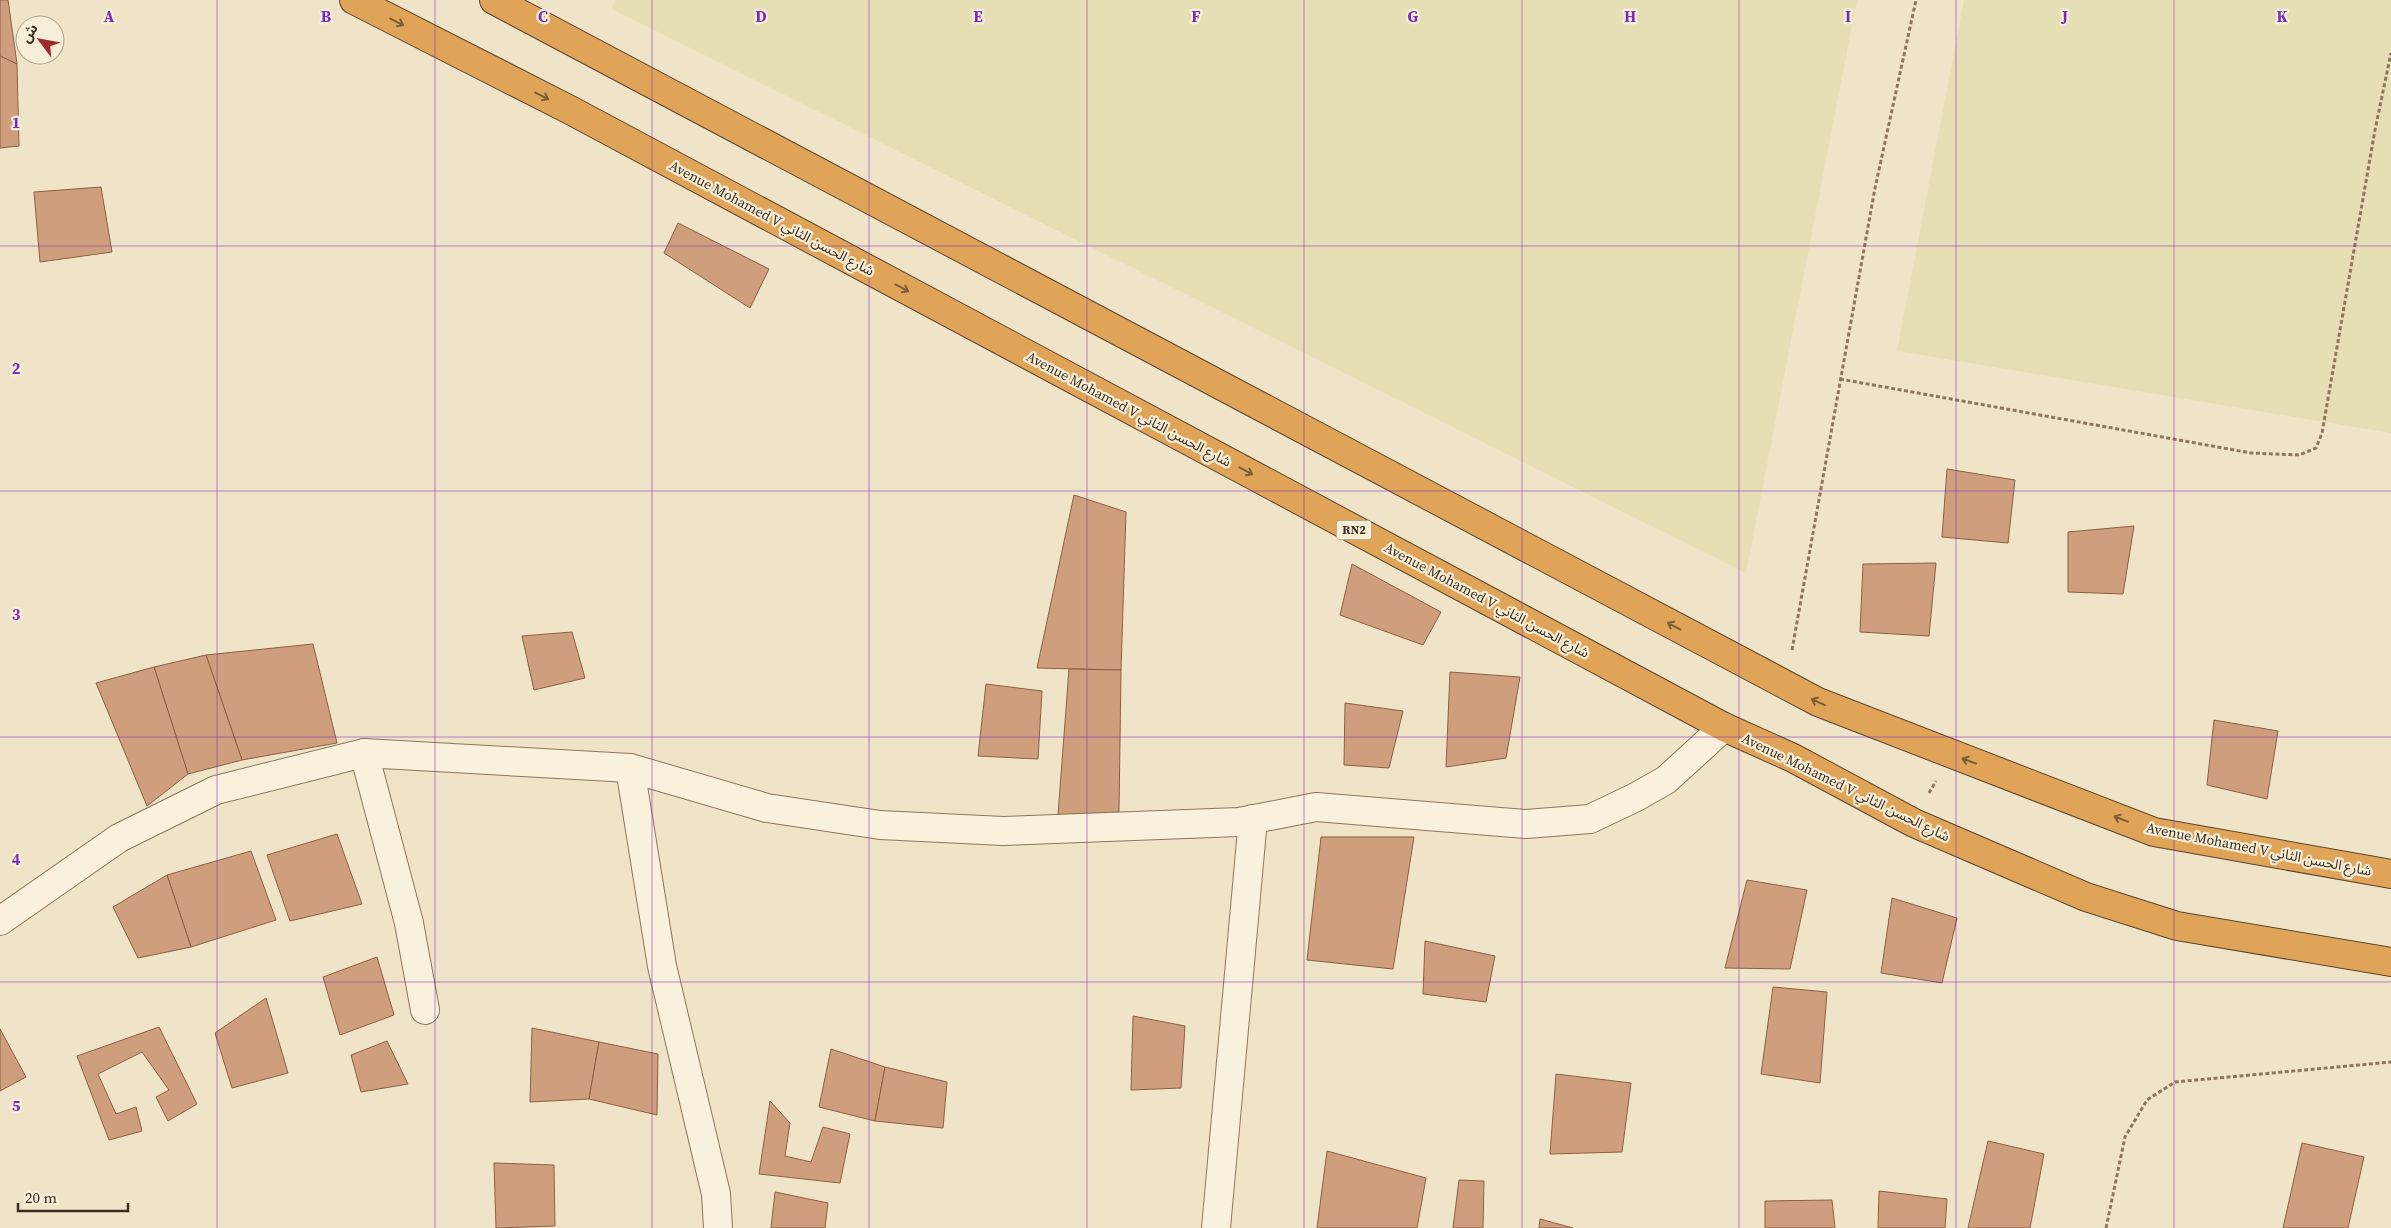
<svg xmlns="http://www.w3.org/2000/svg" width="2391" height="1228" font-family="'Source Serif 4','Noto Sans Arabic',serif">
<style>
.farmland{fill:#e6deb5}
.building{fill:#cf9f7d;stroke:#8d5f41}
.lines{fill:none;stroke-linecap:round;stroke-linejoin:round}
.street-casing{stroke:#8d765c;stroke-width:30}
.highway-casing{stroke:#5b4430;stroke-width:30}
.path{stroke:#8d765c;stroke-width:3;stroke-dasharray:4 2.5;stroke-linecap:butt}
.street{stroke:#faf1dc;stroke-width:28}
.highway{stroke:#e0a458;stroke-width:28}
.oneway{stroke:#7e5d36}
.grid{fill:none;stroke:#7b2cbf;stroke-width:1;stroke-opacity:0.55}
.labels{text-anchor:middle;dominant-baseline:central;stroke-width:4.5;stroke-linejoin:round;paint-order:stroke}
.shield{fill:#f7eed8;stroke:#756857;stroke-width:1}
.shield-label{font-size:12px;font-weight:bold;fill:#3d2e20}
.street-label{font-size:14px;fill:#3d2e20;stroke:#f7eed8}
.grid-label{font-size:16px;text-anchor:middle;font-weight:bold;fill:#7b2cbf;stroke:#f7eed8;stroke-width:4.5;stroke-linejoin:round;paint-order:stroke}
</style>
<rect width="100%" height="100%" fill="#f0e4c8"/>
<g class="farmland">
<polygon points="615,0 1857,0 1746,573 612,9"/>
<polygon points="1964,0 2391,0 2391,433 1897,351"/>
</g>
<g class="building">
<polygon points="0,0 8,0 17,64 0,56"/>
<polygon points="0,56 17,64 19,146 0,148"/>
<polygon points="101,187 112,252 40,262 34,192"/>
<polygon points="678,223 769,269 750,308 664,253"/>
<polygon points="1947,469 2015,480 2008,543 1942,537"/>
<polygon points="1074,495 1126,512 1121,670 1037,668"/>
<polygon points="2134,526 2123,594 2068,592 2068,532"/>
<polygon points="1936,563 1929,636 1860,632 1863,564"/>
<polygon points="1352,564 1441,612 1423,645 1340,615"/>
<polygon points="572,632 585,678 534,690 522,636"/>
<polygon points="313,644 337,743 242,760 206,655"/>
<polygon points="206,655 242,760 188,774 154,667"/>
<polygon points="154,667 188,774 147,806 96,683"/>
<polygon points="1069,669 1121,670 1119,812 1058,815"/>
<polygon points="1450,672 1520,677 1506,758 1446,767"/>
<polygon points="986,684 1042,691 1038,759 978,756"/>
<polygon points="1345,703 1403,711 1389,768 1344,765"/>
<polygon points="2214,720 2278,731 2267,799 2207,785"/>
<polygon points="337,834 362,904 290,921 267,855"/>
<polygon points="1321,837 1414,837 1393,969 1307,960"/>
<polygon points="251,851 276,920 191,947 167,875"/>
<polygon points="167,875 191,947 138,958 113,907"/>
<polygon points="1747,880 1807,890 1790,969 1725,968"/>
<polygon points="1892,898 1957,918 1942,983 1881,973"/>
<polygon points="1425,941 1495,956 1486,1002 1423,994"/>
<polygon points="377,957 394,1015 340,1035 323,977"/>
<polygon points="1773,987 1827,992 1820,1083 1761,1074"/>
<polygon points="266,998 288,1073 232,1088 215,1033"/>
<polygon points="1133,1016 1185,1026 1181,1088 1131,1090"/>
<polygon points="159,1027 197,1104 168,1121 156,1097 169,1090 142,1052 98,1074 116,1114 136,1107 142,1131 109,1140 77,1056"/>
<polygon points="532,1028 599,1042 589,1099 530,1102"/>
<polygon points="0,1029 26,1077 0,1091"/>
<polygon points="387,1041 408,1084 361,1092 351,1055"/>
<polygon points="599,1042 658,1054 657,1115 589,1099"/>
<polygon points="831,1049 885,1067 875,1121 819,1107"/>
<polygon points="885,1067 947,1082 943,1128 875,1121"/>
<polygon points="1556,1074 1631,1083 1622,1152 1550,1154"/>
<polygon points="770,1101 790,1123 785,1156 811,1162 823,1127 850,1134 840,1183 759,1174"/>
<polygon points="1988,1141 2044,1154 2030,1228 1968,1228"/>
<polygon points="2302,1143 2364,1157 2348,1228 2283,1228"/>
<polygon points="1327,1151 1426,1178 1417,1228 1317,1228"/>
<polygon points="494,1163 554,1165 555,1226 496,1228"/>
<polygon points="1459,1180 1484,1181 1483,1228 1453,1228"/>
<polygon points="1879,1191 1947,1199 1945,1228 1878,1228"/>
<polygon points="775,1192 828,1203 825,1228 771,1228"/>
<polygon points="1832,1200 1835,1228 1765,1228 1765,1201"/>
<polygon points="1540,1219 1573,1228 1539,1228"/>
</g>
<g class="lines">
<defs>
<g id="street">
<polyline points="364,753 409,923 425,1010"/>
<polyline points="630,768 662,966 716,1194 718,1228"/>
<polyline points="0,921 119,838 216,790 364,753 630,768 767,808 880,825 1003,831 1239,822 1316,807 1526,824 1590,819 1636,797 1666,780 1724,727"/>
<polyline points="1216,1228 1253,819"/>
</g>
<g id="highway">
<polyline points="354,0 572,111 1724,727 1793,758 1914,823 2086,897 2177,926 2391,962"/>
<polyline points="494,0 1818,702 2154,832 2391,874"/>
</g>
</defs>
<use href="#street" class="street-casing"/>
<use href="#highway" class="highway-casing"/>
<g class="path">
<polyline points="1840,379 2251,453 2299,455 2316,448 2322,433 2375,130 2391,53"/>
<polyline points="1792,650 1875,188 1916,0"/>
<polyline points="1929,793 1936,781"/>
<polyline points="2106,1228 2125,1137 2147,1100 2175,1082 2391,1062"/>
</g>
<use href="#street" class="street"/>
<use href="#highway" class="highway"/>
</g>
<defs><path id="oneway-shaft" d="M-6 0H5M1.5-3L5.5 0L1.5 3" fill="none" stroke-width="1.6" stroke-linecap="round" stroke-linejoin="round" transform="scale(1.25)"/></defs>
<g class="oneway">
<use href="#oneway-shaft" transform="translate(397 22) rotate(27)"/>
<use href="#oneway-shaft" transform="translate(542 96) rotate(27)"/>
<use href="#oneway-shaft" transform="translate(902 288) rotate(28)"/>
<use href="#oneway-shaft" transform="translate(1246 471) rotate(28)"/>
<use href="#oneway-shaft" transform="translate(1674 626) rotate(-152)"/>
<use href="#oneway-shaft" transform="translate(1818 702) rotate(-155)"/>
<use href="#oneway-shaft" transform="translate(1969 761) rotate(-159)"/>
<use href="#oneway-shaft" transform="translate(2121 819) rotate(-159)"/>
</g>
<path class="grid" d="M217 0V1228M435 0V1228M652 0V1228M869 0V1228M1087 0V1228M1304 0V1228M1522 0V1228M1739 0V1228M1956 0V1228M2174 0V1228M0 246H2391M0 491H2391M0 737H2391M0 982H2391"/>
<g class="labels">
<rect class="shield" x="1336.5" y="520.5" width="35" height="19" rx="4"/>
<g class="shield-label">
<text x="1354" y="530">RN2</text>
</g>
<g class="street-label">
<text transform="translate(772 218) rotate(28)">Avenue Mohamed V شارع الحسن الثاني</text>
<text transform="translate(1129 409) rotate(28)">Avenue Mohamed V شارع الحسن الثاني</text>
<text transform="translate(1487 600) rotate(28)">Avenue Mohamed V شارع الحسن الثاني</text>
<text transform="translate(1846 787) rotate(26)">Avenue Mohamed V شارع الحسن الثاني</text>
<text transform="translate(2259 849) rotate(11)">Avenue Mohamed V شارع الحسن الثاني</text>
</g>
</g>
<g class="grid-label">
<text x="109" y="22">A</text>
<text x="326" y="22">B</text>
<text x="543" y="22">C</text>
<text x="761" y="22">D</text>
<text x="978" y="22">E</text>
<text x="1196" y="22">F</text>
<text x="1413" y="22">G</text>
<text x="1630" y="22">H</text>
<text x="1848" y="22">I</text>
<text x="2065" y="22">J</text>
<text x="2282" y="22">K</text>
<text x="16" y="128">1</text>
<text x="16" y="374">2</text>
<text x="16" y="620">3</text>
<text x="16" y="865">4</text>
<text x="16" y="1111">5</text>
</g>
<g transform="translate(40 40) rotate(302)"><circle r="24" fill="#f7eed8" stroke="#ada18e"/>
<path d="M0-4L9 19L0 12L-9 19Z" fill="#9e2a2b"/>
<text y="-8" font-size="14" font-weight="bold" text-anchor="middle" fill="#3d2e20">ش</text>
</g>
<path d="M18 1203v8h110v-8" fill="none" stroke="#3d2e20" stroke-width="2.5"/>
<text x="25" y="1203" font-size="15" fill="#3d2e20" stroke="#f7eed8" stroke-width="4" paint-order="stroke">20 m</text>
</svg>
